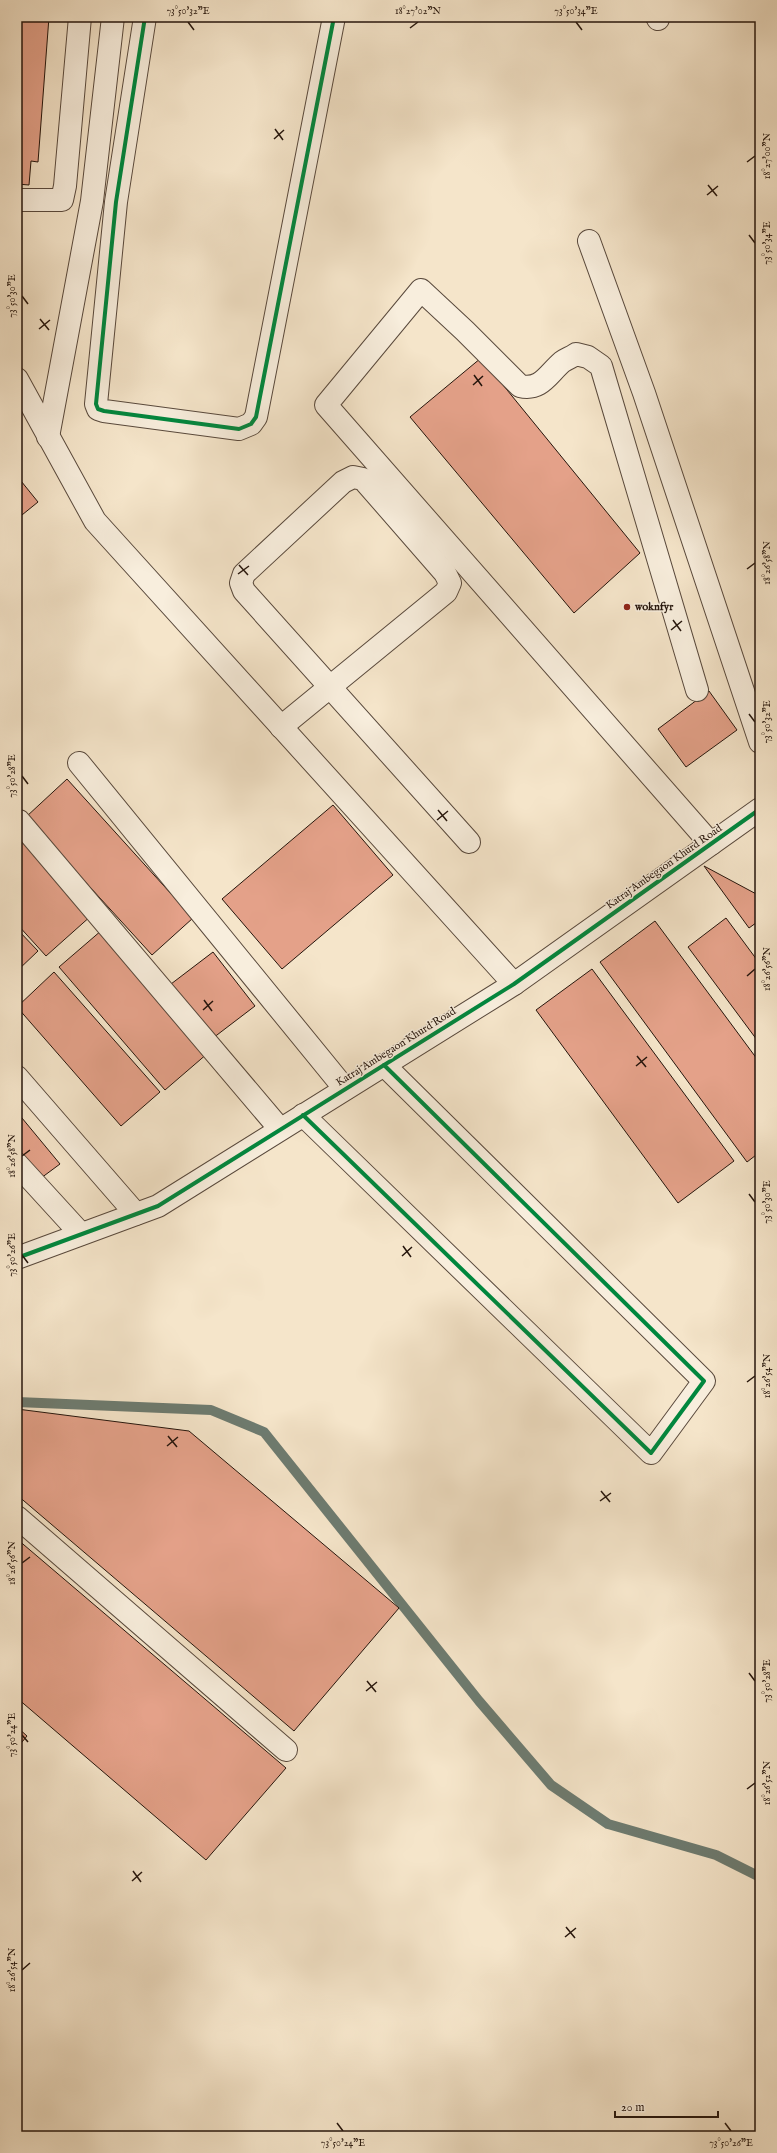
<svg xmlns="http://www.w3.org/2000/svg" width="777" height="2153" font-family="'IM FELL English',serif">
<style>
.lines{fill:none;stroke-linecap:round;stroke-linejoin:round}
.stream{stroke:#6d7b70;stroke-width:10}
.building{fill:#e4a189;stroke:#25150c}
.minor-casing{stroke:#59493c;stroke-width:24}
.minor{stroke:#f8eedd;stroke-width:22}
.cycleway-casing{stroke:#f8eedd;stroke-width:6}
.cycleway{stroke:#00873e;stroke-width:4}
.ticks{fill:none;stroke:#25150c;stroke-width:1.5}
.poi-dot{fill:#8f2418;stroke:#f8eedd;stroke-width:1.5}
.labels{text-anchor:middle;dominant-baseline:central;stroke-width:3;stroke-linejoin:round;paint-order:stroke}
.poi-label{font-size:11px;font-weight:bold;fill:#25150c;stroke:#f8eedd;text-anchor:start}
.street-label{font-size:11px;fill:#25150c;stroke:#f8eedd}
.neatline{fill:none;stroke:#25150c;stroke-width:1.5}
.ticks-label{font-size:10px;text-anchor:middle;fill:#25150c}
</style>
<rect width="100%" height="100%" fill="#f5e5ca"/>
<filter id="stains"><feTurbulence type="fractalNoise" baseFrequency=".005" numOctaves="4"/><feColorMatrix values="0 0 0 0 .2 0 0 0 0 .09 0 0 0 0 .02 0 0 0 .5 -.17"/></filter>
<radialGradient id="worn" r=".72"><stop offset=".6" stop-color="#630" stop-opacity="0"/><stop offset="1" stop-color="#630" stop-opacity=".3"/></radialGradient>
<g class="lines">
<polyline class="stream" points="17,1402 211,1410 264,1432 479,1701 551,1785 608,1824 716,1855 760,1877"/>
</g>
<g class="building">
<polygon points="17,17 49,17 38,162 31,161 29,185 17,184"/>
<polygon points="481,358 640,553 574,613 410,417"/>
<polygon points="17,476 38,502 17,519"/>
<polygon points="709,691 737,730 686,767 658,729"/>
<polygon points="67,779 193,918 152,955 26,817"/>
<polygon points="333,805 393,875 282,969 222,899"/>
<polygon points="17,833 92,915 46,956 17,924"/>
<polygon points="704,866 760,896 760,920 749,928"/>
<polygon points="726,918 760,964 760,1044 688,947"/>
<polygon points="655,921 760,1063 760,1152 747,1162 600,962"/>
<polygon points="17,929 38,951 17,971"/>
<polygon points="102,930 208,1053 165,1090 59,967"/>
<polygon points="213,952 255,1006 213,1038 171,984"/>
<polygon points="592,969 734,1161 678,1203 536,1010"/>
<polygon points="54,972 160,1092 121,1126 17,1007"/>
<polygon points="17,1112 60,1164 37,1181 17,1156"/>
<polygon points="17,1409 189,1431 399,1608 294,1731 17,1495 17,1473 20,1468 17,1466"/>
<polygon points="17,1539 286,1768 206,1860 17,1698"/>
<polygon points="17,1727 27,1736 17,1748"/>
</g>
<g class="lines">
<defs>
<g id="minor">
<polyline points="145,17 116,202 96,404 98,409 104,411 239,429 251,424 256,417 334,17"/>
<polyline points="657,17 658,19"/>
<polyline points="17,200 62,200 65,186 80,17"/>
<polyline points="589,241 644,393 760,742"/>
<polyline points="17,379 95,521 514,984"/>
<polyline points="48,437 92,201 113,17"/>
<path d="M697 690 601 366 588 357 576 354C572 357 566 359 562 362 548 374 541 391 520 386L465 331 421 290 326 405 711 844"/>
<polyline points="281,727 446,592 450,583 445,573 363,479 353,477 343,482 244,574 241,583 244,591 469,842"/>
<polyline points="79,763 345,1089"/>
<polyline points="19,821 280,1129"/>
<polyline points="17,1077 136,1214"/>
<polyline points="303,1115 651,1453 704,1381 384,1065"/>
<polyline points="17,1164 81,1234"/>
<polyline points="17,1258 158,1206 514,984 760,809"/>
<polyline points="17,1517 286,1750"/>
</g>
</defs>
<use href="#minor" class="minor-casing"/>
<use href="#minor" class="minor"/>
<defs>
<g id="cycleway">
<polyline points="145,17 116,202 96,404 98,409 104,411 239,429 251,424 256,417 334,17"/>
<polyline points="303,1115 651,1453 704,1381 384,1065"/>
<polyline points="17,1258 158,1206 514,984 760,809"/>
</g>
</defs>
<use href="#cycleway" class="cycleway-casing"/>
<use href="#cycleway" class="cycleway"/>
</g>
<path class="ticks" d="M188 22 194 30M576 22 582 30M410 28 418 22M275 129 283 140M274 139 284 130M747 162 755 156M708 185 717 196M707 195 718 186M749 235 755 243M22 296 28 304M40 319 49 330M39 329 50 320M474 375 482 386M473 385 483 376M239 565 248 575M747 569 755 563M238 574 249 566M673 620 681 631M671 630 682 621M749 714 755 722M22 776 28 784M438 810 447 821M437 820 448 811M747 976 755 969M204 1000 212 1011M203 1010 213 1001M637 1056 646 1067M636 1066 647 1057M22 1156 30 1150M749 1194 755 1202M403 1246 411 1257M22 1255 28 1263M402 1256 412 1247M747 1382 755 1376M168 1436 177 1447M167 1446 178 1437M601 1491 610 1502M600 1501 611 1493M22 1563 30 1557M749 1673 755 1681M367 1681 376 1692M366 1691 377 1682M22 1735 28 1742M747 1789 755 1783M133 1871 141 1882M132 1881 142 1872M566 1927 575 1938M565 1937 576 1928M22 1970 30 1963M337 2123 343 2131M725 2123 731 2131"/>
<circle class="poi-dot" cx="627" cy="607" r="4"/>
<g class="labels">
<g class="poi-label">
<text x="635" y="607">woknfyr</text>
</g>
<g class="street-label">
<text transform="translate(664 867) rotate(-35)">Katraj Ambegaon Khurd Road</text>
<text transform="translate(396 1047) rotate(-32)">Katraj Ambegaon Khurd Road</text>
</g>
</g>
<rect width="777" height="2153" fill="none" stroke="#f5e5ca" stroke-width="44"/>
<path d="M615 2111v6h103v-6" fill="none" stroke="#25150c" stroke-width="2"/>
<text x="621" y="2111" font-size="12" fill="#25150c" stroke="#f8eedd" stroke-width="3" paint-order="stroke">20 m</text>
<rect x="22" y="22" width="733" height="2109" class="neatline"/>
<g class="ticks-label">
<text x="188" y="14">73°50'32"E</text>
<text x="418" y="14">18°27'02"N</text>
<text x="576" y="14">73°50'34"E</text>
<text transform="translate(766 156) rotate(-90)" y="4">18°27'00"N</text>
<text transform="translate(766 243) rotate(-90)" y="4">73°50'34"E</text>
<text transform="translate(11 296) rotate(-90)" y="4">73°50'30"E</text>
<text transform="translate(766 563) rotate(-90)" y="4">18°26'58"N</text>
<text transform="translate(766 722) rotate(-90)" y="4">73°50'32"E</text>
<text transform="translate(11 776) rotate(-90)" y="4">73°50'28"E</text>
<text transform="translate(766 969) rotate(-90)" y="4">18°26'56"N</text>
<text transform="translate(11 1156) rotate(-90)" y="4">18°26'58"N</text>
<text transform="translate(766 1202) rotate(-90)" y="4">73°50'30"E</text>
<text transform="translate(11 1255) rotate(-90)" y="4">73°50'26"E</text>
<text transform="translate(766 1376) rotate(-90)" y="4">18°26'54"N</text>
<text transform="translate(11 1563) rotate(-90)" y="4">18°26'56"N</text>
<text transform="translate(766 1681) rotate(-90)" y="4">73°50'28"E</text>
<text transform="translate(11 1735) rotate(-90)" y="4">73°50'24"E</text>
<text transform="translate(766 1783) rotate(-90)" y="4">18°26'52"N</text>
<text transform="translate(11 1970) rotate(-90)" y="4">18°26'54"N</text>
<text x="343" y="2146">73°50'24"E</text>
<text x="731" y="2146">73°50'26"E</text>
</g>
<rect width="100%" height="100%" filter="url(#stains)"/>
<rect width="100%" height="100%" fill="url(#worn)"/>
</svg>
